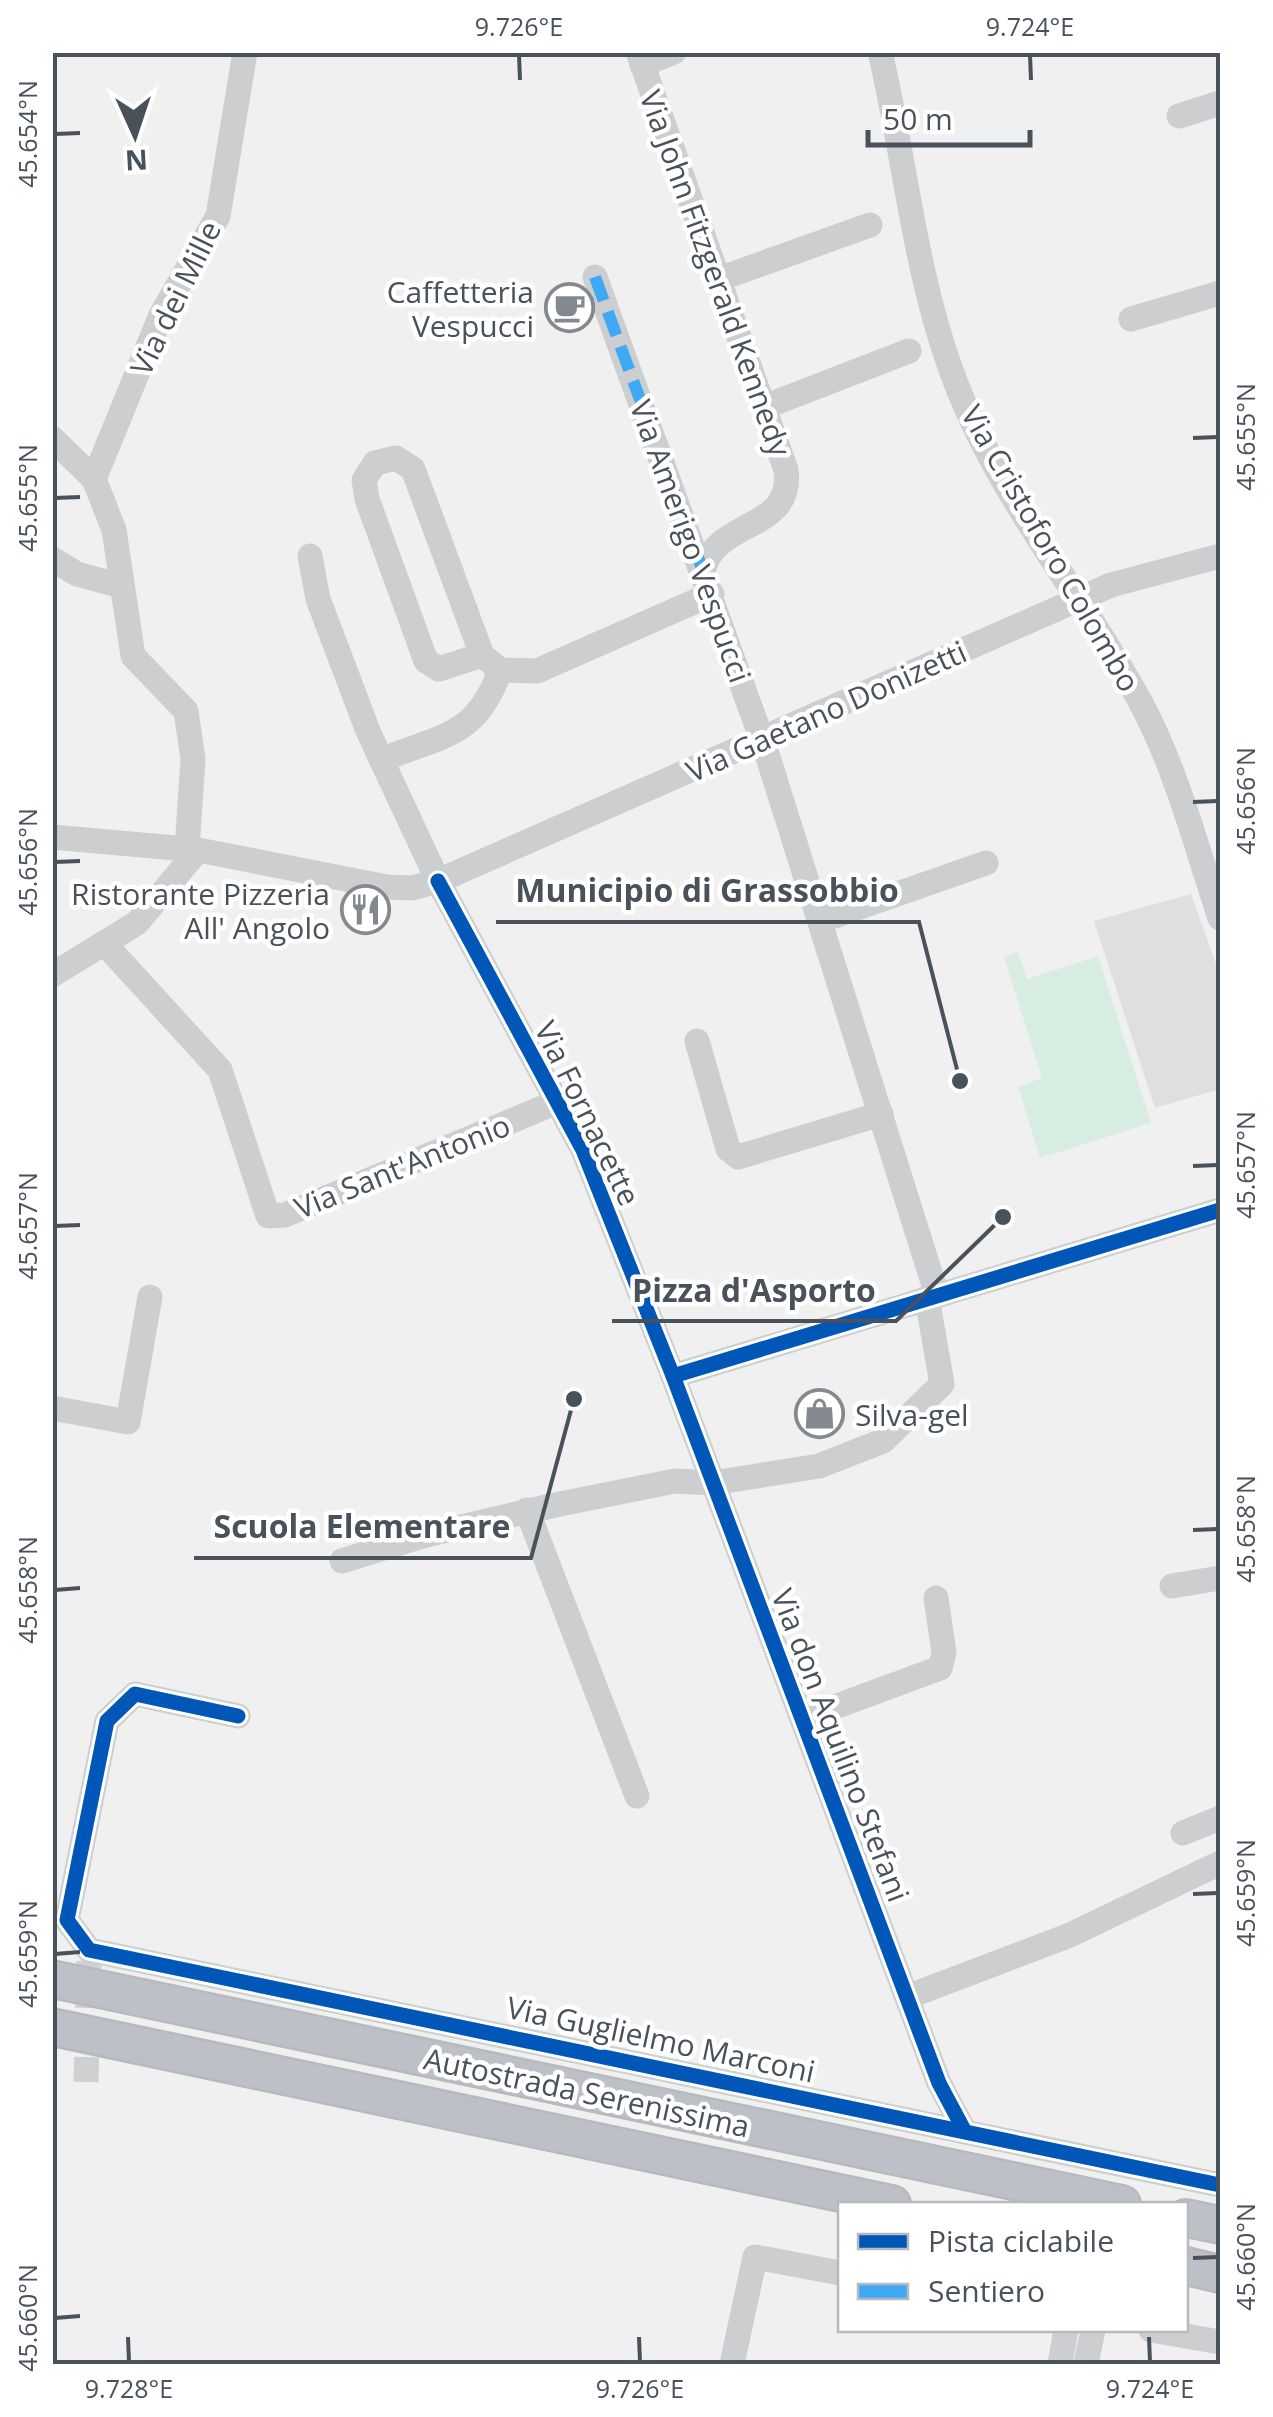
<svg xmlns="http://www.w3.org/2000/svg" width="1273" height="2417" font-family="'Open Sans',sans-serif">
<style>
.education{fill:#dedfdf}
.green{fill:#d7ede2}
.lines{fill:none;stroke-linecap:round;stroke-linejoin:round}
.minor-tunnel{stroke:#cfd0d2;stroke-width:25;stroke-dasharray:25 12;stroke-linecap:butt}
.highway-casing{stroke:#b6b9be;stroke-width:40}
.minor{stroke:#ccced0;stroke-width:25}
.highway{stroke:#bdc0c6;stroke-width:35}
.quiet{stroke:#3fa9f5;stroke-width:12;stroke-dasharray:25 12;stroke-linecap:butt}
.cycleway-casing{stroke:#fff;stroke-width:21}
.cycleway{stroke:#0057b8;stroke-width:15}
.ticks{fill:none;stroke:#49515a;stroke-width:4}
.labels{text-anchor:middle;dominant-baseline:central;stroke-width:9;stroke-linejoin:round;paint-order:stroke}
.street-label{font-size:30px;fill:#49515a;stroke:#fff}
.poi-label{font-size:30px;fill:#49515a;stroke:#fff;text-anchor:end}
.leader{fill:none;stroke:#49515a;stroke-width:4}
.callout-dot{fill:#49515a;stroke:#fff;stroke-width:4}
.callout-label{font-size:32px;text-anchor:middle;font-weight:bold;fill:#49515a;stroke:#fff;stroke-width:9;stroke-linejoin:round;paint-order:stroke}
.neatline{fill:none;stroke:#49515a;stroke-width:4}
.ticks-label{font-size:25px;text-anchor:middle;fill:#49515a}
</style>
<rect width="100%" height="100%" fill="#f0f0f0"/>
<polygon class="education" points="1191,894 1220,975 1220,1089 1155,1108 1094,921"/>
<polygon class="green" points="1018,952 1027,979 1098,956 1151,1123 1040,1158 1018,1087 1042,1078 1004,957"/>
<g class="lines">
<polyline class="minor-tunnel" points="86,2082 89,1961"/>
<defs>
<g id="highway">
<polyline points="52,1979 1122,2204"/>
<polyline points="52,2027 892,2204"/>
<polyline points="1186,2218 1220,2225"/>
<polyline points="1186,2266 1220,2274"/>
</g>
</defs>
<use href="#highway" class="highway-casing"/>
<g class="minor">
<path d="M638 52 786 470C794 532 716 518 703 571"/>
<path d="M880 52C905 158 914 268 951 370 994 491 1082 593 1142 705 1177 771 1197 849 1220 918"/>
<polyline points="642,65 674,52"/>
<polyline points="1179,116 1220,103"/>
<polyline points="595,277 767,754 937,1295"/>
<polyline points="719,279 870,225"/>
<polyline points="1131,319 1220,293"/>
<polyline points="764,407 909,351"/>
<polyline points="52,438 94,479 114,530 133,656 186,711 193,759 187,849"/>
<polyline points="94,479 161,315 218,216 245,52"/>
<polyline points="310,556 318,599 368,731 438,881 583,1150 673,1376 939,2083 964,2130"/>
<polyline points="52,559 77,574 121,586"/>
<polyline points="482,655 439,669 426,661 367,499 364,480 375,463 396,458 413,469 482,655 500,670 537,671 712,594"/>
<path d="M381 760C442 735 477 737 500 670"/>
<polyline points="52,837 198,850 387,887 412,888 438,881 1111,585 1220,556"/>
<polyline points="820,921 986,863"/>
<polyline points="105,944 220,1070 268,1216 285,1215 557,1102"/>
<polyline points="52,975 137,923 198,850"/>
<polyline points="697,1041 728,1149 738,1157 881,1114"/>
<polyline points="673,1376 1220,1210"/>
<polyline points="52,1408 128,1422 150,1297"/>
<polyline points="527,1510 637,1796"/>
<polyline points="342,1561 422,1536 555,1505 675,1481 713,1483 819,1466 883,1441 942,1384 927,1298"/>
<polyline points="1172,1586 1220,1578"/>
<polyline points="238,1716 135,1694 107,1721 67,1920 89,1950 1220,2185"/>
<polyline points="802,1719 940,1668 944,1653 936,1598"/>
<polyline points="1183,1833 1220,1818"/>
<polyline points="907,1997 1070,1935 1220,1863"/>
<polyline points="1151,2330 1220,2342"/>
<polyline points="732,2364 755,2257 840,2273"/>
<polyline points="1060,2364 1066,2330"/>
<polyline points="1086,2364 1093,2330"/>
</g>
<use href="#highway" class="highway"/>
<polyline class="quiet" points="595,277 703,571"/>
<defs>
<g id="cycleway">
<polyline points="438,881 583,1150 673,1376 939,2083 964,2130"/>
<polyline points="673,1376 1220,1210"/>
<polyline points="238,1716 135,1694 107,1721 67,1920 89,1950 1220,2185"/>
</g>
</defs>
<use href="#cycleway" class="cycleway-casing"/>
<use href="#cycleway" class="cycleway"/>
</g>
<path class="ticks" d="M519 55 520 80M1030 55 1031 80M55 134 80 133M1193 438 1218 437M55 498 80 497M1193 802 1218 801M55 862 80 861M1193 1166 1218 1165M55 1226 80 1225M1193 1530 1218 1529M55 1590 80 1588M1193 1894 1218 1893M55 1954 80 1952M1193 2258 1218 2257M55 2318 80 2316M128 2337 129 2362M639 2337 640 2362M1149 2337 1150 2362"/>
<defs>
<symbol id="cafe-ring" viewBox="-11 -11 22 22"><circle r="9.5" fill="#fff" stroke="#83898e" stroke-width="1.5"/><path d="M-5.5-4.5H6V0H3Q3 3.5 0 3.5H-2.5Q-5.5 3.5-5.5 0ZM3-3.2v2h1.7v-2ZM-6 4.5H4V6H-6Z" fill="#83898e"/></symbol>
<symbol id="restaurant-ring" viewBox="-11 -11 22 22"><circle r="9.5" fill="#fff" stroke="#83898e" stroke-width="1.5"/><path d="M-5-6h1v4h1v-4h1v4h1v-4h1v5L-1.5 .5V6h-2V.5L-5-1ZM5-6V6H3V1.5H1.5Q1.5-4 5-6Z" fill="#83898e"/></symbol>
<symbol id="shop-ring" viewBox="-11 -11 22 22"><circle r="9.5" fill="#fff" stroke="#83898e" stroke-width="1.5"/><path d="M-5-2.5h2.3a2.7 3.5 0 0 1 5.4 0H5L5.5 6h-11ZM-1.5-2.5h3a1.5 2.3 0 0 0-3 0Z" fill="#83898e"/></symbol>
</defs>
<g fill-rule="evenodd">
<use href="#cafe-ring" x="542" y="280" width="55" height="55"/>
<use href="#restaurant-ring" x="338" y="882" width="55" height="55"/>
<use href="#shop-ring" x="792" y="1386" width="55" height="55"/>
</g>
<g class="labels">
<g class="street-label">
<text transform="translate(716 273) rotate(70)">Via John Fitzgerald Kennedy</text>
<text transform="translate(175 298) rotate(-64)">Via dei Mille</text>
<text transform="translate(691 541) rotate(70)">Via Amerigo Vespucci</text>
<text transform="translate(1051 548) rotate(60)">Via Cristoforo Colombo</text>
<text transform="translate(826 711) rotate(-24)">Via Gaetano Donizetti</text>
<text transform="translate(588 1113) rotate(64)">Via Fornacette</text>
<text transform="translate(402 1166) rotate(-22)">Via Sant'Antonio</text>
<text transform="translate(841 1745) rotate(69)">Via don Aquilino Stefani</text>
<text transform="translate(661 2039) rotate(12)">Via Guglielmo Marconi</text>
<text transform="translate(587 2092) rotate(12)">Autostrada Serenissima</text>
</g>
<g class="poi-label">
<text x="534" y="291">Caffetteria<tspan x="534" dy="34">Vespucci</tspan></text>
<text x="330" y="893">Ristorante Pizzeria<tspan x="330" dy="34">All' Angolo</tspan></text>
<text x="855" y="1414" text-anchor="start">Silva-gel</text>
</g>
</g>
<path class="leader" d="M960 1081L919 922H496M1003 1217L896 1321H612M574 1399L531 1558H194"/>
<g class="callout-dot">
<circle cx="960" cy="1081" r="10"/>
<circle cx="1003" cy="1217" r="10"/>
<circle cx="574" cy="1399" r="10"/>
</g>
<g class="callout-label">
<text x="707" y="902">Municipio di Grassobbio</text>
<text x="754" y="1302">Pizza d'Asporto</text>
<text x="362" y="1538">Scuola Elementare</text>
</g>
<rect width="1273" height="2417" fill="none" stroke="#ffffff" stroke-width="110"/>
<rect x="838" y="2202" width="350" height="130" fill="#ffffff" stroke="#b6b9bd" stroke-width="2.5"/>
<rect x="858" y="2234" width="50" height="15" fill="#0057b8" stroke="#b6b9bd" stroke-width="2.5"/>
<text x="928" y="2252" font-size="30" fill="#49515a">Pista ciclabile</text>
<rect x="858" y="2284" width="50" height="15" fill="#3fa9f5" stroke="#b6b9bd" stroke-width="2.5"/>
<text x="928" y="2302" font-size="30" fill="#49515a">Sentiero</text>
<g transform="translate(135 135) rotate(177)" stroke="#ffffff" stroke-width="8" paint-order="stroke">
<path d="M0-8L18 38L0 25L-18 38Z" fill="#49515a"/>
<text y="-15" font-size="28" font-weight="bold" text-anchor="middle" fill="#49515a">N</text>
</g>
<path d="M868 130v15h162v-15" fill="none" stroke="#49515a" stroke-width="5"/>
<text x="883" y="130" font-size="30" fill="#49515a" stroke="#ffffff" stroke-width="8" paint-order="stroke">50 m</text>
<rect x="55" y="55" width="1163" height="2307" class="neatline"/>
<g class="ticks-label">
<text x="519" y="36">9.726°E</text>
<text x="1030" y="36">9.724°E</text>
<text transform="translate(28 134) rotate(-90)" y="9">45.654°N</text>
<text transform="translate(1246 437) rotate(-90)" y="9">45.655°N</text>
<text transform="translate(28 498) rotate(-90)" y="9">45.655°N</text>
<text transform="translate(1246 801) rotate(-90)" y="9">45.656°N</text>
<text transform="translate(28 862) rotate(-90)" y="9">45.656°N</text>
<text transform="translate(1246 1165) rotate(-90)" y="9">45.657°N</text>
<text transform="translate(28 1226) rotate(-90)" y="9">45.657°N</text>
<text transform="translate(1246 1529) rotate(-90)" y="9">45.658°N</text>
<text transform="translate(28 1590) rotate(-90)" y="9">45.658°N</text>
<text transform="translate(1246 1893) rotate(-90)" y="9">45.659°N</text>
<text transform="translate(28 1954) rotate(-90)" y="9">45.659°N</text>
<text transform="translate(1246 2257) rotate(-90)" y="9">45.660°N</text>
<text transform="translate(28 2318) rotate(-90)" y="9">45.660°N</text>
<text x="129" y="2398">9.728°E</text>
<text x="640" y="2398">9.726°E</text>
<text x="1150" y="2398">9.724°E</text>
</g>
</svg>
